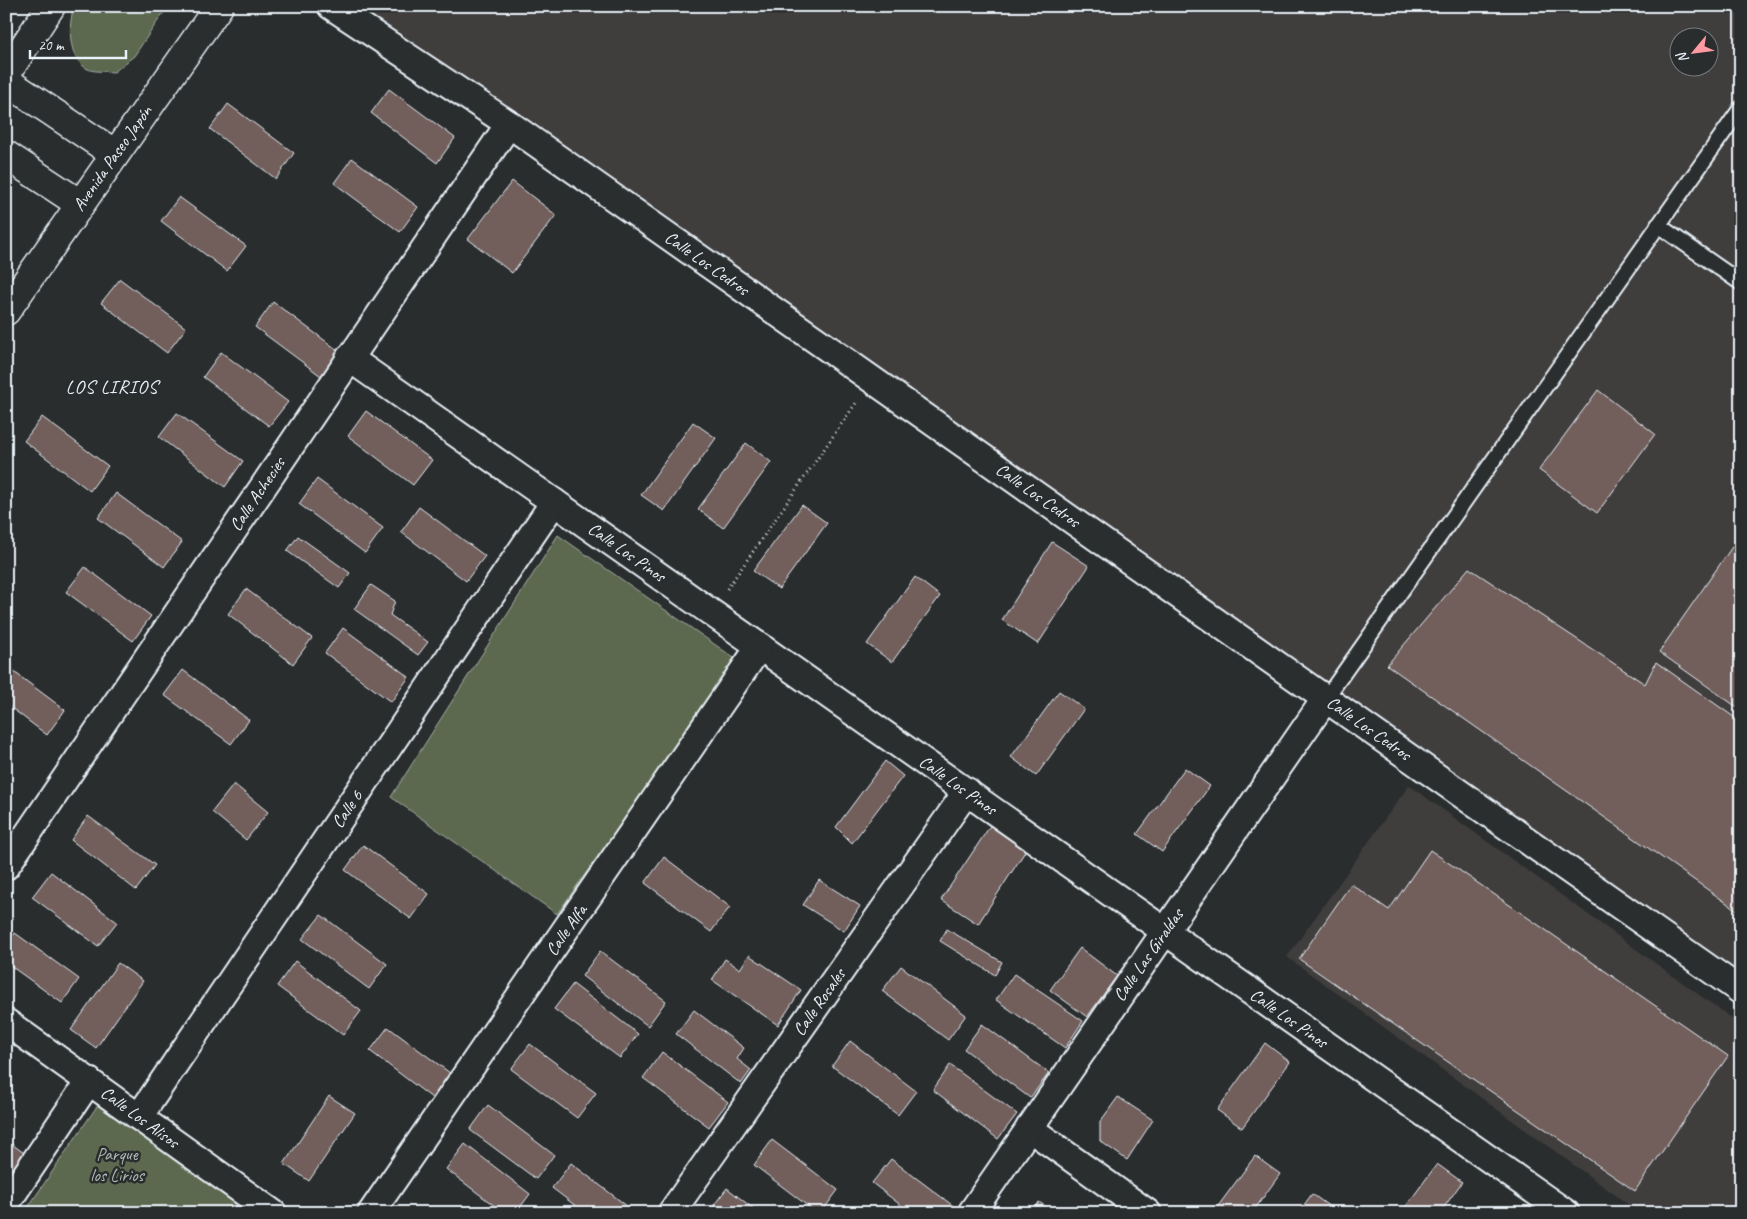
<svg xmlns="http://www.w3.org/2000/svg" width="1747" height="1219" font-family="Caveat,sans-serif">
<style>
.built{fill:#403c3c;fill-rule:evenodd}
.green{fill:#5d6950;stroke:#a2ada4}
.building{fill:#725f5c;stroke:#e8f1f8}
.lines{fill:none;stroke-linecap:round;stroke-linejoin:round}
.lane-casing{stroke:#e8f1f8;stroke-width:18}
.street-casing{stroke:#e8f1f8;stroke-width:30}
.secondary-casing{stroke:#e8f1f8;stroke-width:31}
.primary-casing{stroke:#e8f1f8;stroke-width:31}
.path{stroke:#e8f1f8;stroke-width:3;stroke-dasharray:1 4;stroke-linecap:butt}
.lane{stroke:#2a2d2e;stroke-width:14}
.street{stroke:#2a2d2e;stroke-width:26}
.secondary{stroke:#2a2d2e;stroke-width:28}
.primary{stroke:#2a2d2e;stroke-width:28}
.labels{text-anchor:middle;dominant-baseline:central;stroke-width:5;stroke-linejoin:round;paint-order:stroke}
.street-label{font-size:18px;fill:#e8f1f8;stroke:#2a2d2e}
.park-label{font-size:18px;fill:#b0bbb5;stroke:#2a2d2e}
.neighbourhood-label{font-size:19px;letter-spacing:1px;fill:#e8f1f8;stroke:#2a2d2e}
</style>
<rect width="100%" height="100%" fill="#2a2d2e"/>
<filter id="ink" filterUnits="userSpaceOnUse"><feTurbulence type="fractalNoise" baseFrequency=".02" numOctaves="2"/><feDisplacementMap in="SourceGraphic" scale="10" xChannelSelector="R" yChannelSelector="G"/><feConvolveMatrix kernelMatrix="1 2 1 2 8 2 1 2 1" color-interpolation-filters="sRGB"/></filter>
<g filter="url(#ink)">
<g class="built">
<path d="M357 6H1741V983L1333 696ZM1680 38H1710V68H1680Z"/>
<polygon points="1409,785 1741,1025 1741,1213 1640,1213 1287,957"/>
</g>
<g class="green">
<path d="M74 6H168L134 56 114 72C107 71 97 72 90 70 67 61 68 25 74 6Z"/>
<polygon points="558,535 737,660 557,914 391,797"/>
<polygon points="104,1096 276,1213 24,1213"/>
</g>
<g class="building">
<polygon points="389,89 455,138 437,163 371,113"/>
<polygon points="228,104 294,153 276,179 210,129"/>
<polygon points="352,158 418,207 400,232 334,183"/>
<polygon points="512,181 556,215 512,273 468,239"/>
<polygon points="179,197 246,246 227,271 161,221"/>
<polygon points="120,279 186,328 167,353 101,303"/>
<polygon points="273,302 339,351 321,376 255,327"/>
<polygon points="221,352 288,402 269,426 203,377"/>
<polygon points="1598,390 1655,434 1597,513 1539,470"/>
<polygon points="366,411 432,460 413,485 348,436"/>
<polygon points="177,413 243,461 225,487 159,437"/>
<polygon points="42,417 108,466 90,491 24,441"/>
<polygon points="693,422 716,438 664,511 641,495"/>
<polygon points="746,443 771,462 723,528 698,509"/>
<polygon points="317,479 383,528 365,553 299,504"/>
<polygon points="116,493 182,542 164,567 98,518"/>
<polygon points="802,505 827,523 779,589 753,571"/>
<polygon points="419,507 485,556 466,581 401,532"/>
<polygon points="1741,534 1741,710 1659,652"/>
<polygon points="298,536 350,573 339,588 287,551"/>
<polygon points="1052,542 1089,566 1038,644 1002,620"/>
<polygon points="85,567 151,616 133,641 66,592"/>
<polygon points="1469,568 1645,684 1656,662 1741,722 1741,913 1387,665"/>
<polygon points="915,577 940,596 892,662 867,644"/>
<polygon points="371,585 395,601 390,615 428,642 418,655 354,609"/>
<polygon points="246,589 312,638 293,664 228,614"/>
<polygon points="343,628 409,677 391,702 325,653"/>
<polygon points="6,666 65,710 47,735 6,704"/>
<polygon points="183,670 249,720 231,744 164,695"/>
<polygon points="1059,691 1084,709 1036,776 1011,757"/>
<polygon points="885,761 903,776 852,843 836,827"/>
<polygon points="1185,768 1210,786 1162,852 1137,834"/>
<polygon points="234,784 268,812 246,840 212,812"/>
<polygon points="88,816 155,865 136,890 71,840"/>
<polygon points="992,823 1028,847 978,924 941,900"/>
<polygon points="363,845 429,894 411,919 345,870"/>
<polygon points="1430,850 1728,1056 1635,1191 1299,959 1351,884 1389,910"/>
<polygon points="664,857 730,907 711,932 645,883"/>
<polygon points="51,872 117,922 98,946 32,897"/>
<polygon points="819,880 860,906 844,931 803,905"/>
<polygon points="321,915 387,964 369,989 302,939"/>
<polygon points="947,929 1002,962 995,975 940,941"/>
<polygon points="15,933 79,979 62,1003 12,967 6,958 6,945"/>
<polygon points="1080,948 1117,976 1087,1017 1050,990"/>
<polygon points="600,951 666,1001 648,1026 582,976"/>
<polygon points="749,955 801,990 778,1025 712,980 725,959 740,969"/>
<polygon points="295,961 361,1011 343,1035 277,986"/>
<polygon points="118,963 143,981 96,1048 71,1030"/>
<polygon points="901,966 966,1015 948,1040 882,991"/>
<polygon points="1014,974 1083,1021 1065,1048 996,1000"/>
<polygon points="573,984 638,1034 620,1058 554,1009"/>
<polygon points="694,1010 744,1048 737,1059 751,1070 741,1084 676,1034"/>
<polygon points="982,1024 1049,1073 1030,1098 964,1049"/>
<polygon points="388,1027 454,1076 436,1101 370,1051"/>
<polygon points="850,1041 916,1091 898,1115 832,1066"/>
<polygon points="1265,1043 1290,1062 1242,1128 1217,1110"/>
<polygon points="530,1044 596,1093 577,1118 511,1069"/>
<polygon points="662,1052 728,1102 709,1127 643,1078"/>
<polygon points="950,1065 1017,1114 998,1139 933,1090"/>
<polygon points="329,1096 355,1113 309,1181 284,1164"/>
<polygon points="1118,1097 1153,1120 1127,1160 1100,1141 1100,1122"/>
<polygon points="488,1105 554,1155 536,1179 470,1130"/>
<polygon points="6,1140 24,1153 6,1178"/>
<polygon points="772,1140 838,1190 821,1213 817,1213 754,1165"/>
<polygon points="465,1144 530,1194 516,1213 504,1213 446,1169"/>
<polygon points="1255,1156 1280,1174 1252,1213 1213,1213"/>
<polygon points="891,1159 956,1208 953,1213 911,1213 872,1183"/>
<polygon points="571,1163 636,1213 585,1213 552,1188"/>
<polygon points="1437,1164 1462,1182 1440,1213 1401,1213"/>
<polygon points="727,1188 759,1213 708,1213"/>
<polygon points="1312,1194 1337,1212 1337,1213 1298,1213"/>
<polygon points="1039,1202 1055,1213 1032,1213"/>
</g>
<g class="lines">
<defs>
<g id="lane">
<polyline points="1658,225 1741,283"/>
<polyline points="1326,698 1741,108"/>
</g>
<g id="street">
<polyline points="331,6 509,124 1741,991"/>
<polyline points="349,358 1566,1213"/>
<polyline points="6,866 509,124"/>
<polyline points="6,1022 273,1213"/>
<polyline points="139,1117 554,502"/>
<polyline points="1029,1128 1148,1213"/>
<polyline points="6,1204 89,1081"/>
<polyline points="371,1213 760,646"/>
<polyline points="671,1213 967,791"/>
<polyline points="971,1213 1326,698"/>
</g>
<g id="secondary">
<polyline points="6,81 115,154"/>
<polyline points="6,155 80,204"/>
</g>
<g id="primary">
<polyline points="6,74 51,6"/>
<polyline points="6,311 219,6"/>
</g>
</defs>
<use href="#lane" class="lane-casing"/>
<use href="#street" class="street-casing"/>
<use href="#secondary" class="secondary-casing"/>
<use href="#primary" class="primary-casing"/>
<polyline class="path" points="727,589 856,403"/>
<use href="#lane" class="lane"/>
<use href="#street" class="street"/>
<use href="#secondary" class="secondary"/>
<use href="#primary" class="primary"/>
</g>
</g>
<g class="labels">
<g class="street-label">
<text transform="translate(112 158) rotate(-55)">Avenida Paseo Japón</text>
<text transform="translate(707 263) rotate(35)">Calle Los Cedros</text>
<text transform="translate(257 494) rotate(-56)">Calle Achecies</text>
<text transform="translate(1038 495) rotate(35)">Calle Los Cedros</text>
<text transform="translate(627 552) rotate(35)">Calle Los Pinos</text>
<text transform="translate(1369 728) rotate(35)">Calle Los Cedros</text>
<text transform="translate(958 785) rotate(35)">Calle Los Pinos</text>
<text transform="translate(347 809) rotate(-56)">Calle 6</text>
<text transform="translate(566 930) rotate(-55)">Calle Alfa</text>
<text transform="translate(1148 955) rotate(-55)">Calle Las Giraldas</text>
<text transform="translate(819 1002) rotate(-55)">Calle Rosales</text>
<text transform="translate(1289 1018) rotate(35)">Calle Los Pinos</text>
<text transform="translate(140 1117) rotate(36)">Calle Los Alisos</text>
</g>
<g class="park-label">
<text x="117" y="1154">Parque<tspan x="117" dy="21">los Lirios</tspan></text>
</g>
<g class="neighbourhood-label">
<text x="112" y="387">LOS LIRIOS</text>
</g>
</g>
<rect width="1747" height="1219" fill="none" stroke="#2a2d2e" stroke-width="25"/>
<rect x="12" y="12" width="1722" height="1194" fill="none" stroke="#e8f1f8" stroke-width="2" filter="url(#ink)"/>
<g transform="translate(1694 52) rotate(241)"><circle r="24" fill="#2a2d2e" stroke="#767b7f"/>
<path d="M0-4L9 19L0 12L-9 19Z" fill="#ff9aa2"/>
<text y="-8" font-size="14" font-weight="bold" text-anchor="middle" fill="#e8f1f8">N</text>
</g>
<path d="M30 50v8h96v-8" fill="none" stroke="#e8f1f8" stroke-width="2.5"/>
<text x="38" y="50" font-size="15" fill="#e8f1f8" stroke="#2a2d2e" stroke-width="4" paint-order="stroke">20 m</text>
</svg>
